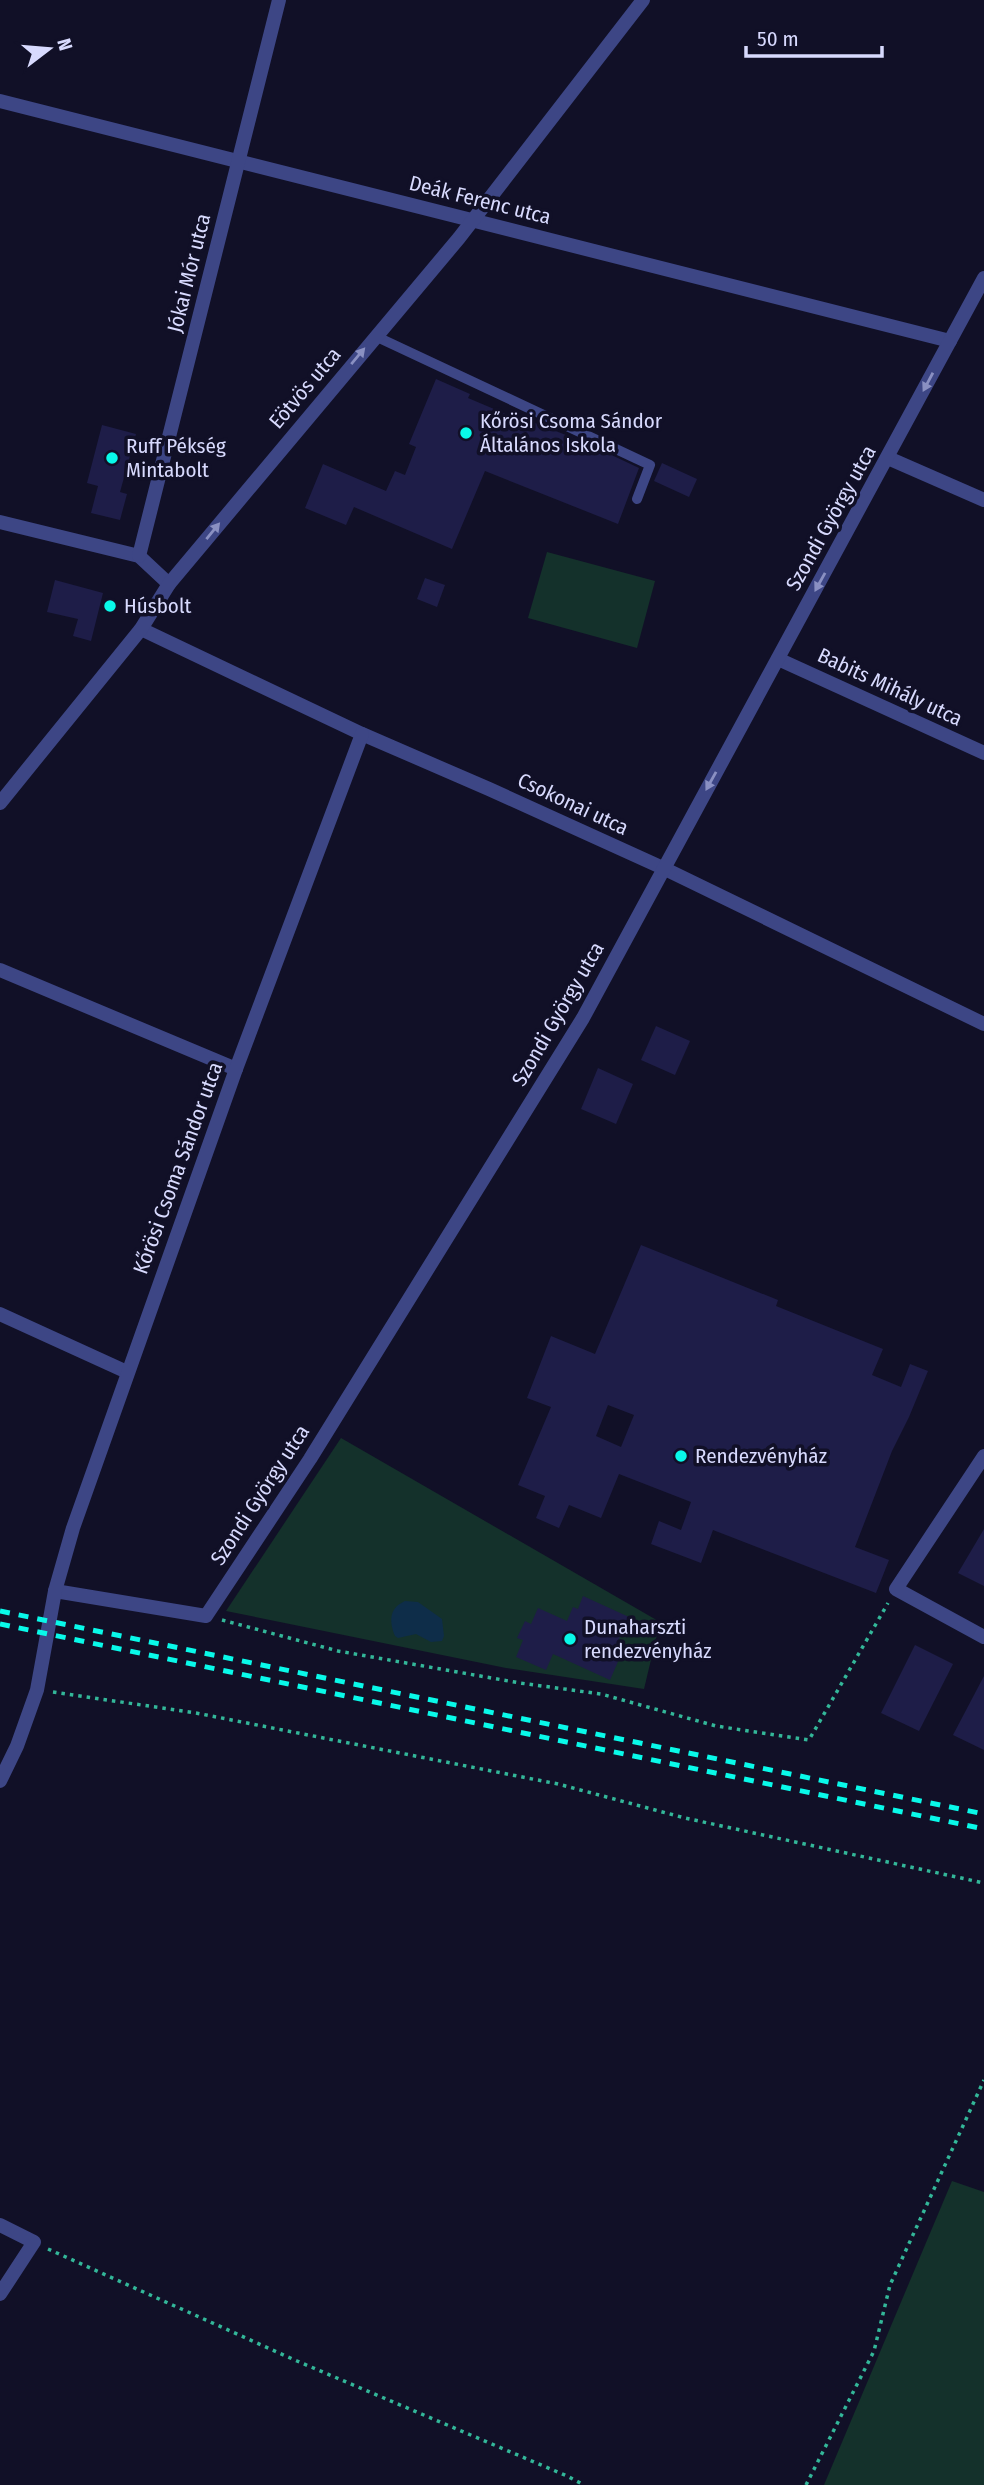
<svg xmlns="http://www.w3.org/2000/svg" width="984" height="2485" font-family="'Fira Sans Condensed',sans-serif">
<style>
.green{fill:#14312b}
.water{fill:#0e2d49}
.building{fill:#1e1d48;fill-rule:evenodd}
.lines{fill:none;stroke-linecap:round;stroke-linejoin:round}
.path{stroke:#33b799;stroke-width:3.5;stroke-dasharray:3.5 5;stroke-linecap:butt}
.service{stroke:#3d4685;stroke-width:10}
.minor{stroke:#3d4685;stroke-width:14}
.rail{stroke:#09f9e9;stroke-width:5;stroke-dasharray:10 9;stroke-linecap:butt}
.oneway{fill:#8a90c2}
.poi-dot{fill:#09f9e9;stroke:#111027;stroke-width:2.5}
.labels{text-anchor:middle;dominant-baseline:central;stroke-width:7;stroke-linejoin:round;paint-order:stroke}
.street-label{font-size:21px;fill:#d8dafe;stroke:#111027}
.poi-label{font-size:21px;fill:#d8dafe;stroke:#111027;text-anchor:start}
</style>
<rect width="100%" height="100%" fill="#111027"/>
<g class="green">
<polygon points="547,552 655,581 637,648 528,618"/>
<polygon points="341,1438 660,1622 644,1689 506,1668 226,1611"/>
<polygon points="952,2181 984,2192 984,2485 824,2485"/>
</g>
<path class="water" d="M405 1601 418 1602 442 1619 444 1636 442 1641 431 1642 416 1634 398 1638 395 1636C389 1621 389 1608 405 1601Z"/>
<g class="building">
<polygon points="436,379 470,394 468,398 532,425 533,422 586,443 639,468 618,524 485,471 452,549 354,507 346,525 305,508 323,464 386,491 395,471 405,475 416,447 409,444"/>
<polygon points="102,425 136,434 120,492 127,494 120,520 91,513 98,486 87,483"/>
<polygon points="662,463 697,479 689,497 654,481"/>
<polygon points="425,578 445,585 437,607 417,599"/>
<polygon points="55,580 103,593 91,641 73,636 78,619 47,612"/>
<polygon points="656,1026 690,1041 675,1075 641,1060"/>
<polygon points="598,1068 633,1084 616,1124 581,1109"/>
<path d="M641 1245 778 1300 776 1306 883 1349 872 1375 901 1387 910 1364 928 1371 909 1417 892 1451 855 1547 889 1560 876 1593 713 1530 701 1563 651 1544 659 1521 681 1530 691 1502 619 1474 601 1518 569 1505 559 1528 536 1518 545 1496 518 1485 551 1407 527 1398 551 1336 595 1354ZM608 1405 634 1415 621 1447 596 1436Z"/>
<polygon points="984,1529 984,1586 958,1573"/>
<polygon points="583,1596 629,1617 612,1654 620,1657 610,1680 553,1654 546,1670 516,1657 523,1640 517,1638 525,1621 531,1624 538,1608 567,1621 573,1607 578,1609"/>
<polygon points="915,1645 953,1664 919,1731 881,1713"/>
<polygon points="984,1676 984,1750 953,1735"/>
</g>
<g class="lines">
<g class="path">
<polyline points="222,1620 338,1651 520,1683 601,1694 716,1726 809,1740 888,1603"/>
<polyline points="53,1692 196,1713 558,1784 685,1818 984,1883"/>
<polyline points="48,2249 297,2361 567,2476 584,2485"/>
<polyline points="806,2485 874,2351 890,2285 984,2080"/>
</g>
<polyline class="service" points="375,336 650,465 637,499"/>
<g class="minor">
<polyline points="0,101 950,341"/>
<polyline points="888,458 984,500"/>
<polyline points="0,522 139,556 169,584"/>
<polyline points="139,556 279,0"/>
<polyline points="141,629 362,734 489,789 663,868 984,1024"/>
<polyline points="778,659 984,753"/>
<polyline points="0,803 141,629 169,584 459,238 643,0"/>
<polyline points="0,970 236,1069"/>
<polyline points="0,1314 127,1372"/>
<polyline points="984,1456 896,1589 984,1637"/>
<polyline points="55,1591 206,1616 310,1459 583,1018 984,278"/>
<polyline points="0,1781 17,1746 37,1690 55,1591 73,1528 236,1069 362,734"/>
<polyline points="0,2225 34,2242 0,2294"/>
</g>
<g class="rail">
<polyline points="0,1611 984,1814"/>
<polyline points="0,1624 984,1829"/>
</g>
</g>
<defs><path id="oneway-solid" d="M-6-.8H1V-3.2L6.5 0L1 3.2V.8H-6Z" transform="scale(1.75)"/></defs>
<g class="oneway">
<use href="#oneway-solid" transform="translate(358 356) rotate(-50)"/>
<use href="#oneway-solid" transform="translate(928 382) rotate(118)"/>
<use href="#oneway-solid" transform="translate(213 531) rotate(-51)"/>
<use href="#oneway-solid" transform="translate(820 582) rotate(119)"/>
<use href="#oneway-solid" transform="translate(711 781) rotate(119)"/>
</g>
<g class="poi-dot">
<circle cx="466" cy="433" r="7"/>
<circle cx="112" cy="458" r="7"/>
<circle cx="110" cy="606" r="7"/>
<circle cx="681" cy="1456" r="7"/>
<circle cx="570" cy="1639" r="7"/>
</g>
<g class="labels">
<g class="street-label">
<text transform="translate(480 200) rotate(14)">Deák Ferenc utca</text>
<text transform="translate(189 273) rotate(-76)">Jókai Mór utca</text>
<text transform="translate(305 388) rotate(-50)">Eötvös utca</text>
<text transform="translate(831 518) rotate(-61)">Szondi György utca</text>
<text transform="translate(890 687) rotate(25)">Babits Mihály utca</text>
<text transform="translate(573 804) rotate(25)">Csokonai utca</text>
<text transform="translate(558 1014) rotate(-60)">Szondi György utca</text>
<text transform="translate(178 1168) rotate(-70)">Kőrösi Csoma Sándor utca</text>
<text transform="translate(260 1495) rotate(-57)">Szondi György utca</text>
</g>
<g class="poi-label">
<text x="480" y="421">Kőrösi Csoma Sándor<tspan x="480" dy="24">Általános Iskola</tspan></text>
<text x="126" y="446">Ruff Pékség<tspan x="126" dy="24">Mintabolt</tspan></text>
<text x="124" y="606">Húsbolt</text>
<text x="695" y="1456">Rendezvényház</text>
<text x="584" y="1627">Dunaharszti<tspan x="584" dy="24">rendezvényház</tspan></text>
</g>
</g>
<g transform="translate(49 49) rotate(74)" stroke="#111027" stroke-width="5" paint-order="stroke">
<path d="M0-5L12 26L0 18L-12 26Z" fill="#d8dafe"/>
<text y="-10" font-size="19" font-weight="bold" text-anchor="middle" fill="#d8dafe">N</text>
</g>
<path d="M746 46v10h136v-10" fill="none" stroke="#d8dafe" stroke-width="3.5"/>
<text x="757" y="46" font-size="21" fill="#d8dafe" stroke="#111027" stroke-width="5" paint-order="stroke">50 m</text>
</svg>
